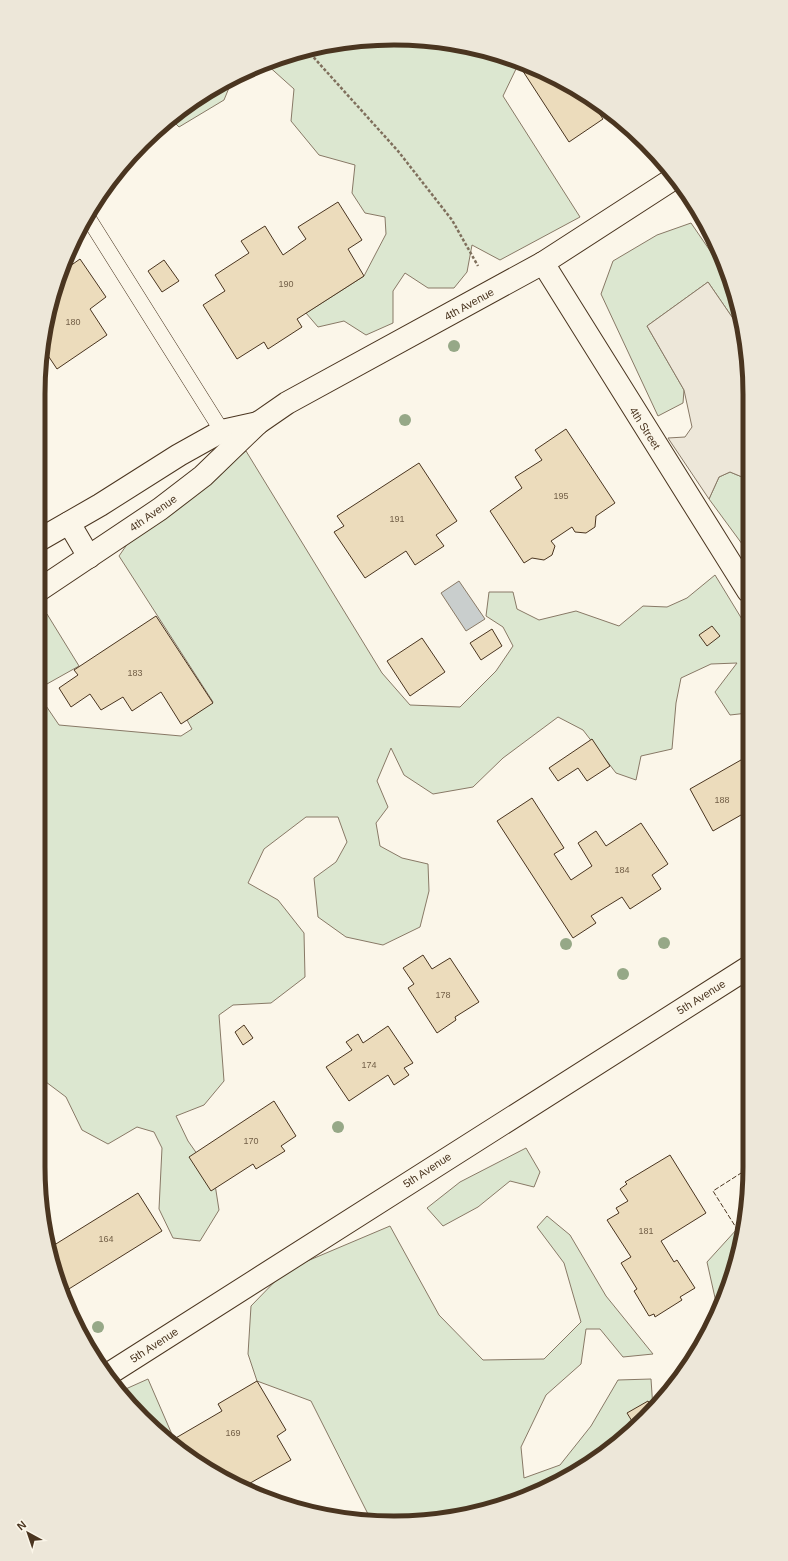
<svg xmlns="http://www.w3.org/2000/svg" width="788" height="1561" font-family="Arial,sans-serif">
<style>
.green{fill:#dce7d0;stroke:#887966}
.parking{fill:#ede7d9;stroke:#887966}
.water{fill:#c9cecd;stroke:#887966}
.building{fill:#ecdcbc;stroke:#4a3520}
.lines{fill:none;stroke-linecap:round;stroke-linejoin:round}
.service-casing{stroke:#4a3520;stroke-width:16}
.minor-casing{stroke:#4a3520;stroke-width:24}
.path{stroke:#7f6f5c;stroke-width:2.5;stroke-dasharray:3 2;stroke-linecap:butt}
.service{stroke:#fbf6e9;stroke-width:15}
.minor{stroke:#fbf6e9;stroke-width:22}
.fence{stroke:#4a3520;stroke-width:1;stroke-dasharray:5 2;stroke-linecap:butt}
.tree{fill:#96a887}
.labels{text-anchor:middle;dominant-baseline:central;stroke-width:3;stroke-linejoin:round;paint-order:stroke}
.number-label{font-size:9px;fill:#725f47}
.street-label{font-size:11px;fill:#4a3520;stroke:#fbf6e9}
.rim{fill:none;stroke:#4a3520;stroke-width:5}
</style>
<rect width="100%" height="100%" fill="#fbf6e9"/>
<g class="green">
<polygon points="417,39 448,44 456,52 471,48 486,50 507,58 516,69 503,96 580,217 500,260 472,245 467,272 454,288 428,288 405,273 393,291 393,323 366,335 344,321 318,327 306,313 364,276 386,234 385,217 365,213 352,193 355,165 319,155 291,121 294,89 265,63 279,57 347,41"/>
<polygon points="233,78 224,100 179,127 170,118 216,86"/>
<polygon points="691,223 715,258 725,267 743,333 708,282 647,326 684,390 683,403 658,416 601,294 613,261 657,235"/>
<polygon points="246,451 382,673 410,705 460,707 496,671 513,646 503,627 486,616 489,592 513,592 517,609 539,620 576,611 619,626 643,606 667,607 687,598 715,575 748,629 748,713 730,715 715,692 737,663 711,664 681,678 676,703 672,749 641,756 636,780 616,773 583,730 558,717 503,758 473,787 433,794 404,775 391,748 377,781 388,807 376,823 380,846 402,858 428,864 429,891 420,927 383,945 346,937 318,917 314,878 336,862 347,842 338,817 306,817 264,849 248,883 278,900 304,933 305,977 271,1003 233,1005 219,1015 224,1081 204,1105 176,1116 188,1141 214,1178 219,1210 200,1241 173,1238 159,1209 162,1148 154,1132 137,1127 108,1144 82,1130 66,1097 38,1076 38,694 59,725 181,736 192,729 187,720 213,702 119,556 137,530"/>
<polygon points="730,472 747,479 748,552 709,499 719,477"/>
<polygon points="39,610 47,614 79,666 38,689"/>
<polygon points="526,1148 540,1172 534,1187 510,1181 478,1207 443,1226 427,1208 460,1182"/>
<polygon points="547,1216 570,1235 606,1296 653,1354 623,1357 600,1329 586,1329 581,1364 546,1395 521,1447 524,1478 560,1465 591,1426 618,1380 651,1379 653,1409 646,1419 551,1486 440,1520 370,1518 311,1401 257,1381 248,1354 251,1306 286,1270 390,1226 439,1315 483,1360 544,1359 581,1322 564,1263 537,1227"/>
<polygon points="737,1229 742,1237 738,1259 718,1311 707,1262"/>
<polygon points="148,1379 174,1439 179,1449 159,1435 119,1392"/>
</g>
<polygon class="parking" points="708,282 743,333 747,348 747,479 730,472 719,477 709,499 668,438 685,437 692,427 684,390 647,326"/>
<polygon class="water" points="459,581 485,619 466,631 441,593"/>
<g class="building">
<polygon points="517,62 551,75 589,98 603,119 569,142"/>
<polygon points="338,202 362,240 348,249 364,276 297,319 302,327 268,349 264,342 237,359 203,305 225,291 215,275 249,253 241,241 265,226 283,255 306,239 298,227"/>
<polygon points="80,259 106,297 90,309 107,335 57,369 43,348 50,302 62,269 63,271"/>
<polygon points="164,260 179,281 162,292 148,271"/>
<polygon points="566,429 615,503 596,516 595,527 586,533 575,532 572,527 551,541 555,546 552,555 544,560 532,558 524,563 490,511 522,488 515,477 542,460 535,450"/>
<polygon points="419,463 457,521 436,535 444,546 415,565 406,551 365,578 334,532 344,526 337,516"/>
<polygon points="156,616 213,703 181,724 161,692 132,711 123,697 101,710 90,694 71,707 59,688 78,675 74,670"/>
<polygon points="712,626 720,636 707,646 699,635"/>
<polygon points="492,629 502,646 481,660 470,643"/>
<polygon points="422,638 445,672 410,696 387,661"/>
<polygon points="592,739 610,766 587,781 578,768 558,781 549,768"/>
<polygon points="748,756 748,811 713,831 690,789"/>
<polygon points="532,798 564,848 554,854 571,880 592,866 578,843 596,831 606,846 641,823 668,864 652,875 661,889 630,909 622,897 591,916 596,923 573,938 497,821"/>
<polygon points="423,955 432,969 450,958 479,1002 455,1017 456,1020 437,1033 408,988 414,984 403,968"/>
<polygon points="244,1025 253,1038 243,1045 235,1032"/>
<polygon points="388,1026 413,1063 404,1068 409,1075 394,1085 388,1075 349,1101 326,1067 352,1050 346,1042 358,1034 363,1043"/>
<polygon points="274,1101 296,1136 281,1146 285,1151 256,1169 253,1164 211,1191 189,1157"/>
<polygon points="670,1155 706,1213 661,1241 674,1262 677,1260 695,1288 680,1297 682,1300 655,1317 654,1314 649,1316 634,1291 637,1289 621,1263 631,1257 607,1220 619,1213 616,1208 628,1201 620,1189 627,1184 625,1182"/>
<polygon points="138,1193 162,1231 64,1292 57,1281 51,1247"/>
<polygon points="257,1381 286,1430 277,1436 291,1460 245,1486 216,1475 179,1449 174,1439 222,1411 218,1404"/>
<polygon points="648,1401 653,1409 646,1419 635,1426 627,1413"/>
</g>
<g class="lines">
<defs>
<polyline id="service" points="87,216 222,431"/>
<g id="minor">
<polyline points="543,263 748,591"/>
<polyline points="69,523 89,557"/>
<polyline points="39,540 100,505 179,455 222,431 258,423"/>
<polyline points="39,590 160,509 203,476 258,423 287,403 543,263 676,177"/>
<polyline points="107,1375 749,967"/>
</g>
</defs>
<use href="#service" class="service-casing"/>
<use href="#minor" class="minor-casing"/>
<polyline class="path" points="307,50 398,151 452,220 478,266"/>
<use href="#service" class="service"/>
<use href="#minor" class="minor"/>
<polyline class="fence" points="742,1237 713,1191 749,1168"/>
</g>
<g class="tree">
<circle cx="454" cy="346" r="6"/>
<circle cx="405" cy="420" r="6"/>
<circle cx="664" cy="943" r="6"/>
<circle cx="566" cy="944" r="6"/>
<circle cx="623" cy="974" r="6"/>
<circle cx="338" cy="1127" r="6"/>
<circle cx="98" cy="1327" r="6"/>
</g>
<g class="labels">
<g class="number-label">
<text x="286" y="284">190</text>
<text x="73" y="322">180</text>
<text x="561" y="496">195</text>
<text x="397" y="519">191</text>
<text x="135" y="673">183</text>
<text x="722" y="800">188</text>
<text x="622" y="870">184</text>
<text x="443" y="995">178</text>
<text x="369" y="1065">174</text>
<text x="251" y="1141">170</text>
<text x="646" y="1231">181</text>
<text x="106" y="1239">164</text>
<text x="233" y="1433">169</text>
</g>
<g class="street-label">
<text transform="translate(469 304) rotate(-29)">4th Avenue</text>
<text transform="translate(645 428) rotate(58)">4th Street</text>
<text transform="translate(153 513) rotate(-35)">4th Avenue</text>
<text transform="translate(701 997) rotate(-32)">5th Avenue</text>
<text transform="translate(427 1170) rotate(-33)">5th Avenue</text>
<text transform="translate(154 1345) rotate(-33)">5th Avenue</text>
</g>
</g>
<path d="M0 0H788V1561H0ZM394 45H394A349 349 0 0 1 743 394V1167A349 349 0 0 1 394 1516H394A349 349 0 0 1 45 1167V394A349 349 0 0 1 394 45Z" fill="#ede7d9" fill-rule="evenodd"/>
<path class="rim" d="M394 45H394A349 349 0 0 1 743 394V1167A349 349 0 0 1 394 1516H394A349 349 0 0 1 45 1167V394A349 349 0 0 1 394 45Z"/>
<g transform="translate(28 1533) rotate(320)" stroke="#fbf6e9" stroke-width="3" paint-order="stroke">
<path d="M0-3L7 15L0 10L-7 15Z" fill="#4a3520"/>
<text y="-6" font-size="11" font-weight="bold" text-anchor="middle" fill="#4a3520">N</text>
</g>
</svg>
